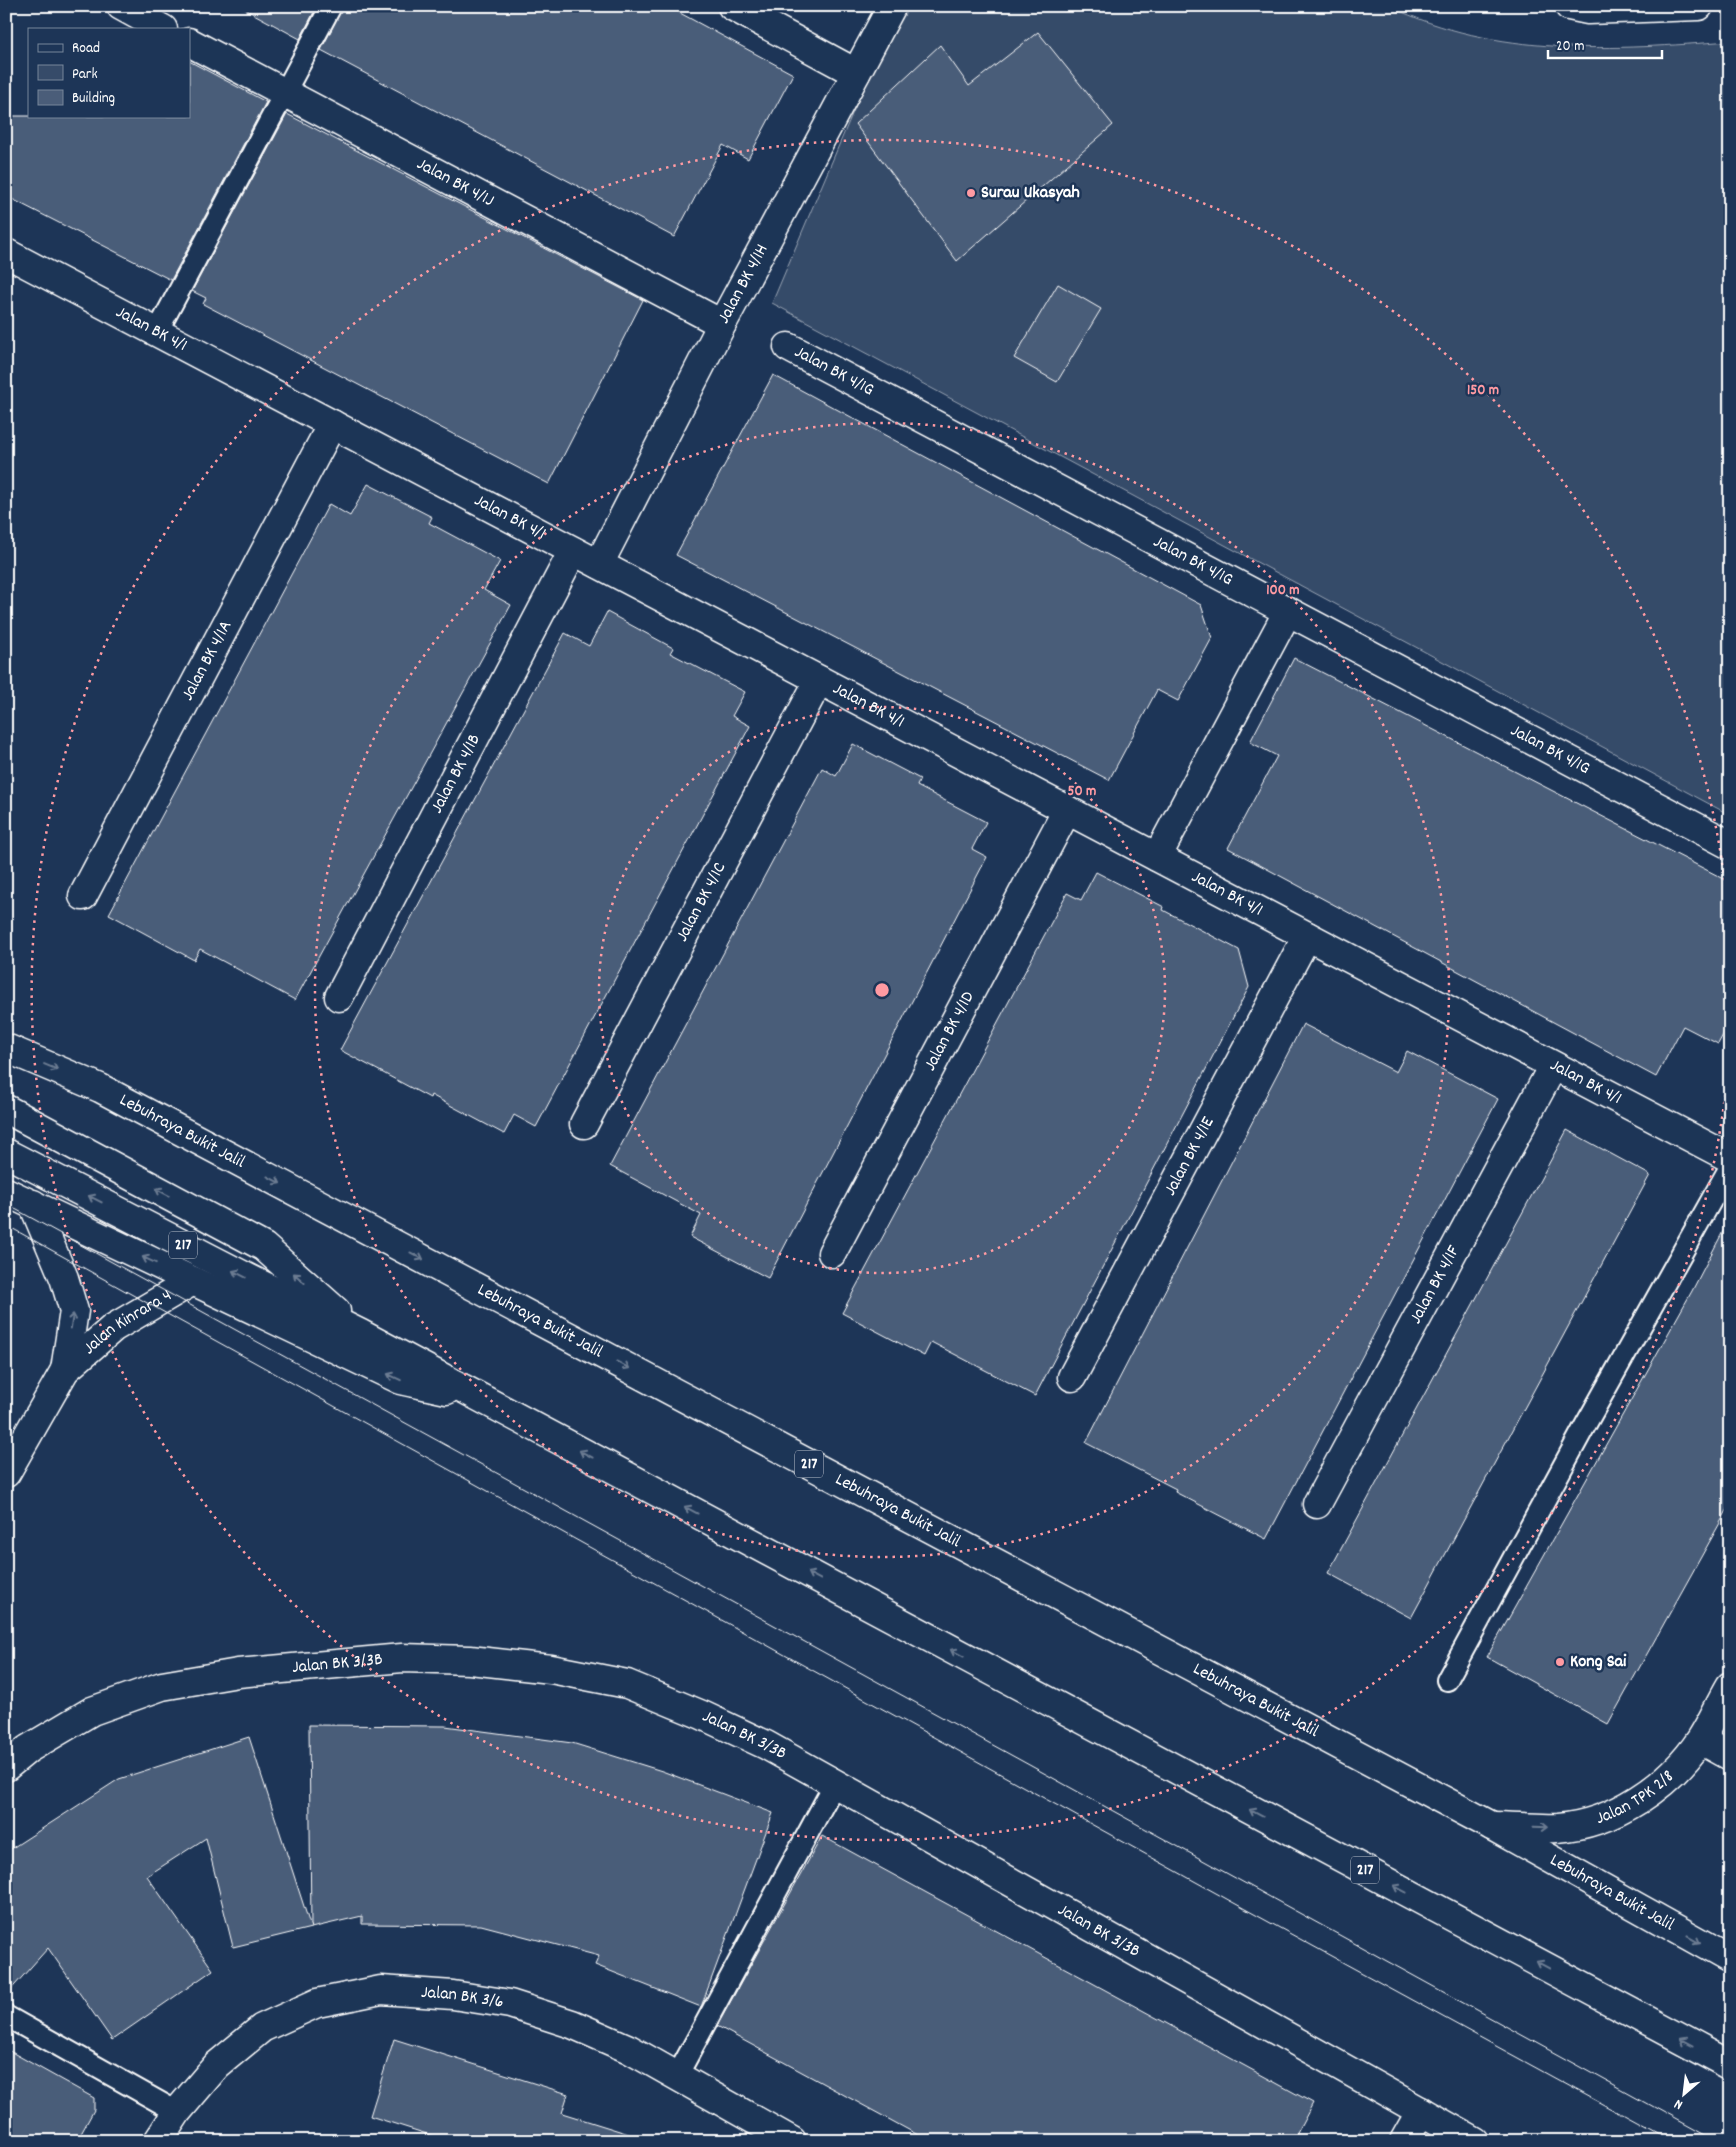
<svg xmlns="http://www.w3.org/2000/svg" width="1736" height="2147" font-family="Dekko,sans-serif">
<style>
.green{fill:#364b69;stroke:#9aa5b4}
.building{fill:#4a5d79;stroke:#fff}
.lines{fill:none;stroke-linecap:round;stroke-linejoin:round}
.service-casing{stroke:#fff;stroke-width:24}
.minor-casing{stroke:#fff;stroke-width:31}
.tertiary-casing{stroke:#fff;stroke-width:31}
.trunk-casing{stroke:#fff;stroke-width:31}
.service{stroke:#1d3557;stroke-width:20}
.minor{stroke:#1d3557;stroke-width:28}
.tertiary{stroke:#1d3557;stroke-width:28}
.trunk{stroke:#1d3557;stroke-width:28}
.tram{stroke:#fff;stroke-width:1}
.oneway{stroke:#6c7c92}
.ring{fill:none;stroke:#ff9aa2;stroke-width:2.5;stroke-dasharray:2.5 5}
.poi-dot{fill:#ff9aa2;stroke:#1d3557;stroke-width:2}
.labels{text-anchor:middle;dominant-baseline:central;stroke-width:5;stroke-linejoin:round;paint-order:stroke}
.shield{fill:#1d3557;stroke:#bbc2cd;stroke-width:1}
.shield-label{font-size:16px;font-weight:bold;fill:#fff}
.street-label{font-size:18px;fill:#fff;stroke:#1d3557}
.poi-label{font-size:18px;font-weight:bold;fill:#fff;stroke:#1d3557;text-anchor:start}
.centre{fill:#ff9aa2;stroke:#1d3557;stroke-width:2.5}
.ring-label{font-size:15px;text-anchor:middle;font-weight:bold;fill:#ff9aa2;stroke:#1d3557;stroke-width:5;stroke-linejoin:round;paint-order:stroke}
</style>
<rect width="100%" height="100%" fill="#1d3557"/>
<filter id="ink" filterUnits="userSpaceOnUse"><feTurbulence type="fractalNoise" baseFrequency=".02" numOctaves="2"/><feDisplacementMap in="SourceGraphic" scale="10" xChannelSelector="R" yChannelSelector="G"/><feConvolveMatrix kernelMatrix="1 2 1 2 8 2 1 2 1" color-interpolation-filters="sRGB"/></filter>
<g filter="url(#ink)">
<path class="green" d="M898 6H1389C1497 58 1614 50 1730 41V815L772 303Z"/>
<g class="building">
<polygon points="239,6 317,6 300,39"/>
<polygon points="343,6 667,6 793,74 748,159 723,145 674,237 321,50"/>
<polygon points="1038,32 1113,125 957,261 855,124 940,45 969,86"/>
<polygon points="189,61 266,102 171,280 6,196 6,116 189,116"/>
<polygon points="287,114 643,300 549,484 203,304 206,298 192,291"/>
<polygon points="1058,284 1101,309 1057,382 1014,358"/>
<polygon points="773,375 1201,605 1212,638 1178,701 1157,690 1109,780 676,555"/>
<polygon points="368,484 432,517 429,523 500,561 484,590 511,605 295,1000 200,949 194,960 109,914 329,504 350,516"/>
<polygon points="607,612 673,648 670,653 745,692 732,716 750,726 536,1127 514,1115 504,1134 431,1095 430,1098 340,1050 565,633 589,646"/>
<polygon points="1294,658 1730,882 1730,1022 1718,1044 1683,1026 1656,1077 1228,848 1277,756 1250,742"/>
<polygon points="853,744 920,779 917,786 986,822 972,849 987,857 768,1278 690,1237 701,1215 610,1166 822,768 836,776"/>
<polygon points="1096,872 1164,907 1163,910 1239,950 1249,987 1035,1396 931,1342 924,1356 842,1313 1067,893 1081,900"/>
<polygon points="1303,1024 1396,1072 1407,1051 1498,1099 1266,1539 1175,1492 1176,1489 1086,1443"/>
<polygon points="1567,1130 1650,1175 1411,1618 1328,1573"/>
<polygon points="1730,1218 1730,1505 1608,1724 1487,1657 1692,1291"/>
<polygon points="309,1725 445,1726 572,1743 662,1771 773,1813 701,2007 595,1965 599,1956 481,1925 362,1924 362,1916 311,1928"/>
<polygon points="249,1737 311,1928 233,1947 206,1838 147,1876 213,1970 112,2040 48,1948 6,1995 6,1852 119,1779"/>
<polygon points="822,1836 1313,2103 1293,2141 929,2141 717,2026"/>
<polygon points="394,2039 568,2094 562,2113 629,2134 627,2141 449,2141 370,2116"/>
<polygon points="6,2049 94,2098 94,2110 77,2141 6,2141"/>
</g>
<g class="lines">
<defs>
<g id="service">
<polyline points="157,332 331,6"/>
<polyline points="1447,1680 1586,1424 1730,1167"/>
<polyline points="6,2016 177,2112"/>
<polyline points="677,2076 834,1785"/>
</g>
<g id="minor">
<polyline points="121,6 163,29"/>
<polyline points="732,6 856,73"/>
<polyline points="1569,6 1588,10 1699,6"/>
<path id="s1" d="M189 42 722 324"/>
<path id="s2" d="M6 253 1730 1158"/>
<path id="s3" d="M788 347 1730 845"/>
<path id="s4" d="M599 564 722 324 892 6"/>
<polyline points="1157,857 1288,611"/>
<path id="s5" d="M83 896 332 424"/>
<path id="s6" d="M339 997 573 551"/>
<path id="s7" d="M584 1124 819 680"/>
<path id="s8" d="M832 1253 1067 810"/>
<path id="s9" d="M1072 1377 1307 936"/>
<path id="s10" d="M1317 1504 1553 1066"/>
<polyline points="1701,1740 1730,1756"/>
<path id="s11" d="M6 1767 28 1749 92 1711 162 1686 238 1673 402 1658 470 1660 551 1669 627 1684 702 1715 766 1745 1474 2141"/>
<path id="s12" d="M1492 1826C1513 1826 1536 1829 1557 1828 1614 1824 1670 1786 1701 1739 1712 1722 1720 1703 1730 1686"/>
<path id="s13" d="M158 2141 177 2112 217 2065 262 2028 317 2003 381 1990 453 1995 510 2004 572 2024 629 2049 792 2141"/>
<polyline points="1404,2141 1421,2111"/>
</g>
<g id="tertiary">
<polyline points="33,1204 64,1278 74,1311 65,1370"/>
<path id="s14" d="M6 1473 65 1370 113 1328 193 1281"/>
</g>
<g id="trunk">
<path id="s15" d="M6 1048 100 1088 1492 1826 1730 1959"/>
<polyline points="6,1109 264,1247 336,1311"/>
<polyline points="6,1153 248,1278 361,1334 1730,2065"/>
<polyline points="6,1192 401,1380 447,1390"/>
</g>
</defs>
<use href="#service" class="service-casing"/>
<use href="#minor" class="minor-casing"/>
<use href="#tertiary" class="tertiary-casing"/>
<use href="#trunk" class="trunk-casing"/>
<use href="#service" class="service"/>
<use href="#minor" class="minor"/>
<use href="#tertiary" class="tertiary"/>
<use href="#trunk" class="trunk"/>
<g class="tram">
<polyline points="6,1204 1715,2141"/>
<polyline points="6,1225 1234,1903 1670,2141"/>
</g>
</g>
<defs><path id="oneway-shaft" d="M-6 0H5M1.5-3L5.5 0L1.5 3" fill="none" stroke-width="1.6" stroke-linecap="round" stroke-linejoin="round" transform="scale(1.25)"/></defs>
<g class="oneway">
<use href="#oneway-shaft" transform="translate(51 1067) rotate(23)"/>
<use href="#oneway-shaft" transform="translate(274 1180) rotate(28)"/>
<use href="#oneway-shaft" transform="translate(162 1192) rotate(-152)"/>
<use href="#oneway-shaft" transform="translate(95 1199) rotate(-153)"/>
<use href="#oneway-shaft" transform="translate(417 1256) rotate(28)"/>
<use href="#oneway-shaft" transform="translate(149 1260) rotate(-155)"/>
<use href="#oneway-shaft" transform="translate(239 1274) rotate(-153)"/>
<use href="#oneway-shaft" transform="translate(299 1278) rotate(-138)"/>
<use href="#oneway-shaft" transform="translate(72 1321) rotate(-81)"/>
<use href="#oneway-shaft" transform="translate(623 1365) rotate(28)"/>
<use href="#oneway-shaft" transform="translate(394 1377) rotate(-155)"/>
<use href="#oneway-shaft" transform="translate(586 1454) rotate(-152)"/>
<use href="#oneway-shaft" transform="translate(691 1510) rotate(-152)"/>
<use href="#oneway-shaft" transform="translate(814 1576) rotate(-152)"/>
<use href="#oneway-shaft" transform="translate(957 1653) rotate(-152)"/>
<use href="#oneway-shaft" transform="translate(1256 1813) rotate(-152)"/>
<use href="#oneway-shaft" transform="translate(1541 1827) rotate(2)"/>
<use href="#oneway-shaft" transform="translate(1400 1889) rotate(-152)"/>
<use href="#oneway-shaft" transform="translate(1694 1939) rotate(29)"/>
<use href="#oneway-shaft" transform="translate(1543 1965) rotate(-152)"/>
<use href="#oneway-shaft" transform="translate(1687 2042) rotate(-152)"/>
</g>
</g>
<g class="ring">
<circle cx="882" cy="990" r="283"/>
<circle cx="882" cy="990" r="567"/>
<path d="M1729 1057A850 850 0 1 1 1729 923"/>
</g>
<g class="poi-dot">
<circle cx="971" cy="193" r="5"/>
<circle cx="1560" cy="1662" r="5"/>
</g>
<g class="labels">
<g class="shield">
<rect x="169" y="1231.5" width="28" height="27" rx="4"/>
<rect x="795" y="1450.5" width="28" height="27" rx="4"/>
<rect x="1351" y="1856.5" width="28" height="27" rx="4"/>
</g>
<g class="shield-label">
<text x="183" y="1245">217</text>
<text x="809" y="1464">217</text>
<text x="1365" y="1870">217</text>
</g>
<g class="street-label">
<text stroke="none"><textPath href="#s1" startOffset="301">Jalan BK 4/1J</textPath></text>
<text stroke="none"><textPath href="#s4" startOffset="315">Jalan BK 4/1H</textPath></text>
<text stroke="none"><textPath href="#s2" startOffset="164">Jalan BK 4/1</textPath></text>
<text stroke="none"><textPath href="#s3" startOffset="52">Jalan BK 4/1G</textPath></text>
<text stroke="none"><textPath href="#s2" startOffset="569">Jalan BK 4/1</textPath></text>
<text stroke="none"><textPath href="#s3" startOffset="458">Jalan BK 4/1G</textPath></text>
<text stroke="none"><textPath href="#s5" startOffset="266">Jalan BK 4/1A</textPath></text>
<text stroke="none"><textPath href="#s2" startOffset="974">Jalan BK 4/1</textPath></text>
<text stroke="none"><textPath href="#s3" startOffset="862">Jalan BK 4/1G</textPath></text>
<text stroke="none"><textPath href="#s6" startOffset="252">Jalan BK 4/1B</textPath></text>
<text stroke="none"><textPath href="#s2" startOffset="1379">Jalan BK 4/1</textPath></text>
<text stroke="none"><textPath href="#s7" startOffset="251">Jalan BK 4/1C</textPath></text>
<text stroke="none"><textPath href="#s8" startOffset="251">Jalan BK 4/1D</textPath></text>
<text stroke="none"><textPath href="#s2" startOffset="1784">Jalan BK 4/1</textPath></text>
<text stroke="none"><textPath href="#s15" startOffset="195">Lebuhraya Bukit Jalil</textPath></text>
<text stroke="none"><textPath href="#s9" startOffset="250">Jalan BK 4/1E</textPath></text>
<text stroke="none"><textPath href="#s10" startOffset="249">Jalan BK 4/1F</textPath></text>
<text stroke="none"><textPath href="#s15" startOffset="600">Lebuhraya Bukit Jalil</textPath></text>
<text stroke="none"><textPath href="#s14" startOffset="198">Jalan Kinrara 4</textPath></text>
<text stroke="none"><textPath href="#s15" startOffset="1005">Lebuhraya Bukit Jalil</textPath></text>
<text stroke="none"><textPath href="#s11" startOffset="354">Jalan BK 3/3B</textPath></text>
<text stroke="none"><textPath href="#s15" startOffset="1410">Lebuhraya Bukit Jalil</textPath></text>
<text stroke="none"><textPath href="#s11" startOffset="774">Jalan BK 3/3B</textPath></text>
<text stroke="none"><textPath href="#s12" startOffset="150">Jalan TPK 2/8</textPath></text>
<text stroke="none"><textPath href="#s15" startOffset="1815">Lebuhraya Bukit Jalil</textPath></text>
<text stroke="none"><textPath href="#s11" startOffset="1179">Jalan BK 3/3B</textPath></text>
<text stroke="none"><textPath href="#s13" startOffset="362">Jalan BK 3/6</textPath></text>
</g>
<g class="poi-label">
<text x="981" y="193">Surau Ukasyah</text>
<text x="1570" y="1662">Kong Sai</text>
</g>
</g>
<circle cx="882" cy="990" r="8" class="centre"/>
<g class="ring-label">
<text x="1483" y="394">150 m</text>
<text x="1283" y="594">100 m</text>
<text x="1082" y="795">50 m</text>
</g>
<rect width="1736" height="2147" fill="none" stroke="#1d3557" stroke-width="25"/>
<rect x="12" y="12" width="1711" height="2122" fill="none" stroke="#fff" stroke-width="2" filter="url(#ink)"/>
<rect x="28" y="28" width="162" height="90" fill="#1d3557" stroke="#77869a"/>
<rect x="38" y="44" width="25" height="8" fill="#1d3557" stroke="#77869a"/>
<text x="72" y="52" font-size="15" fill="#ffffff">Road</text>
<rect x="38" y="65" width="25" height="15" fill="#364b69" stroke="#77869a"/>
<text x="72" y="78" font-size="15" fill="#ffffff">Park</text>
<rect x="38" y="90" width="25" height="15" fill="#4a5d79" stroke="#77869a"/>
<text x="72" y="102" font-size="15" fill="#ffffff">Building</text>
<g transform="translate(1684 2094) rotate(208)" stroke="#1d3557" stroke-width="4" paint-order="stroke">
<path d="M0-4L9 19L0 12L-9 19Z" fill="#ffffff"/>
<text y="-8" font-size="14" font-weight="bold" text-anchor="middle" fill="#ffffff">N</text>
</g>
<path d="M1548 50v8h114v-8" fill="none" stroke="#ffffff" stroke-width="2.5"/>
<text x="1556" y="50" font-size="15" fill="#ffffff" stroke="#1d3557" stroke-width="4" paint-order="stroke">20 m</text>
</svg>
